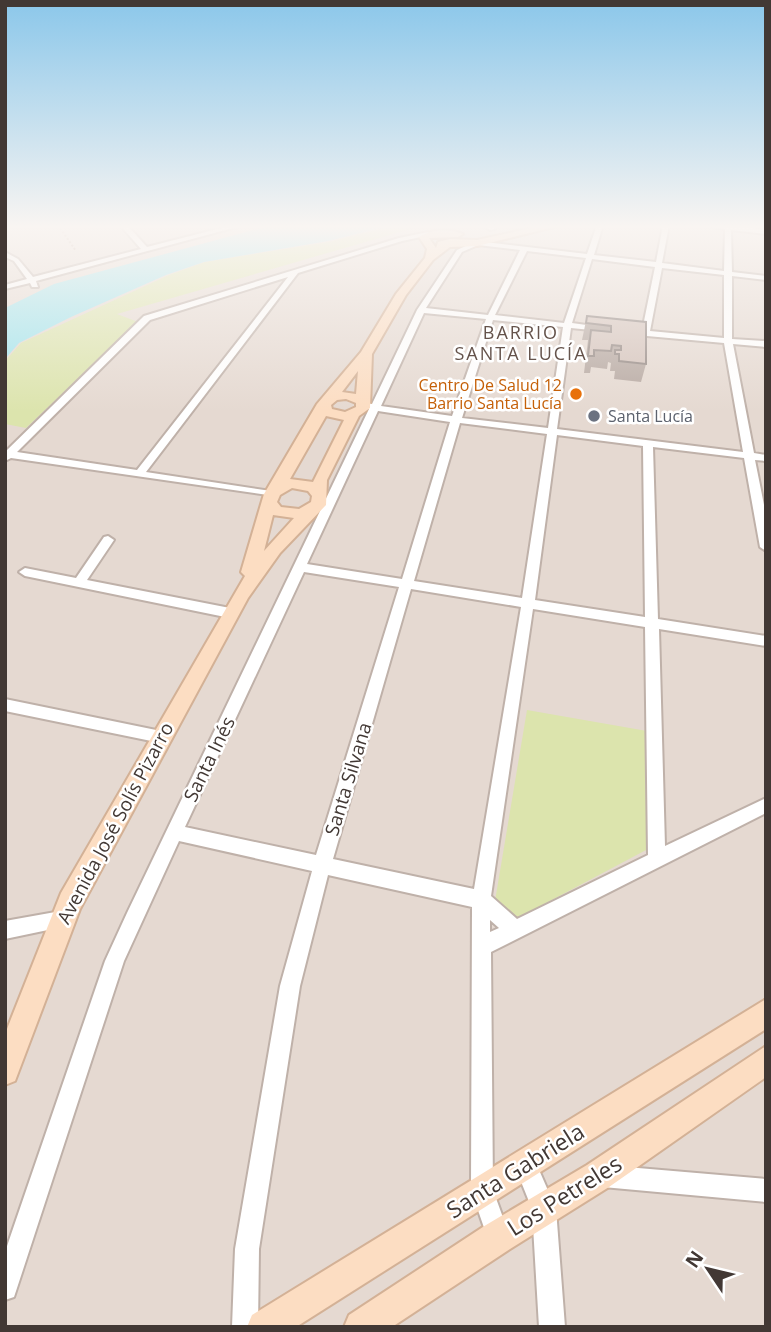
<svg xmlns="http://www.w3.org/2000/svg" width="771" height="1332" font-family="'Open Sans',sans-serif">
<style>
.residential{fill:#e5d9d1}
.green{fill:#dce4ad}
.water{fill:#a0e4ed}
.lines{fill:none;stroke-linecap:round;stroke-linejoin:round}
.street-casing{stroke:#bfb1a9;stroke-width:4}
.secondary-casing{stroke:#d3b196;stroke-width:4}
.path{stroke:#bda598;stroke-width:2;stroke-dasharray:2 2;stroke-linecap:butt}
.street{fill:#fff;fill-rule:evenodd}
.secondary{fill:#fcddc2;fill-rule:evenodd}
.wall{fill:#b7a9a2}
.building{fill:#d5c4bc;stroke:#958984;stroke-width:2}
.food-dot{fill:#e8710a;stroke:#fff;stroke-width:2.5}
.worship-dot{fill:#6b7280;stroke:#fff;stroke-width:2.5}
.labels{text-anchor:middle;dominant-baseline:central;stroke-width:5;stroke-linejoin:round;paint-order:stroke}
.far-food-label{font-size:16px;fill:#c56008;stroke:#fff;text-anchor:end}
.far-worship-label{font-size:16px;fill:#5b616d;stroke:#fff;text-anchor:start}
.far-neighbourhood-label{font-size:18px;letter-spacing:2px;fill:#65534b;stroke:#fff}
.street-label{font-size:19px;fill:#423834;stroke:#fff}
.near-street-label{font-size:23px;fill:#423834;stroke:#fff}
</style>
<rect width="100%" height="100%" fill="#f1e9e3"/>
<rect class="residential" x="5" y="225" width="761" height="1102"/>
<g class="green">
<polygon points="396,225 424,225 117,314 138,322 26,428 5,424 5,361 21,343 169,275 205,262 328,242"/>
<polygon points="527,710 647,731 648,849 514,920 495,901"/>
</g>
<polygon class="water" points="272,225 392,225 328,241 204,262 166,275 71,317 19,343 5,359 5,308 54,284"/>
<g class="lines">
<defs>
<g id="street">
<polygon points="120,225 127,225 147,247 233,225 244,225 36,281 38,287 32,287 30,283 5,289 5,285 27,279 14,261 5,257 5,252 18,259 33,277 141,249"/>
<polygon points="482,225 490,225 495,229 490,230"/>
<path d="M597 225H603L594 255 656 262 663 225H669L662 263 724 271 725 229 700 225H731L766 230V234L731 230 732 272 766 276V280L732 276V339L766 341V347L733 344 754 453 766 455V461L755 460 766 515V551L760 547 744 458 653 447 658 619 766 636V646L659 629 665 846 766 798V813L491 952 493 1190 510 1237 506 1245 498 1249 490 1245 471 1190 472 907 328 875 300 986 259 1249 258 1327H232L235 1249 280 986 312 871 179 841 124 961 17 1288 14 1297 5 1300V1252L105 961 127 913 369 409 360 406 365 403 372 404 417 310 457 250 477 241 587 254ZM478 245 520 250 488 315 426 308 462 252ZM527 251 586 258 564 323 495 315ZM592 259 655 267 642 331 628 330 624 332 625 334 724 343 743 452 557 429 571 328 601 331 605 329 601 327 572 323ZM662 268 724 275V338L650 331ZM424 313 486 319 452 416 381 406ZM493 320 563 327 548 428 462 418ZM378 411 450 422 402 579 307 564ZM460 423 547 434 522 598 414 581ZM557 435 643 446 645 617 535 600ZM304 572 399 587 316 855 185 827ZM411 589 521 607 474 889 333 859ZM533 609 645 627 648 855 517 919 491 896ZM490 920 499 928 490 932Z"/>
<path d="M428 232 430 235 402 241 298 273 146 472 271 491 277 494 275 496 11 458 5 461V452L144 316 399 238ZM288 277 137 470 17 452 150 320Z"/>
<polygon points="108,536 114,540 87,580 230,608 237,613 235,616 230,618 25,576 19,572 25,568 76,578 104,537"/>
<polygon points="5,699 161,731 166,732 169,737 166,742 161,743 5,711"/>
<polygon points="61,911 67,914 70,920 67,926 5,939 5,921"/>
<polygon points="525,1153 533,1156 556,1209 565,1327 539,1327 532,1209 514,1164 517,1156"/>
<polygon points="603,1165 766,1179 766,1202 603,1187 595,1184 592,1176 595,1168"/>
</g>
<g id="secondary">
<path d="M545 225H562L477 246 450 247 433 260 406 295 372 354 370 408 359 416 327 480 326 505 280 553 248 598 80 909 15 1081 5 1085V1034L61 893 245 576 241 572 264 494 317 404 361 352 396 294 425 258 427 249 419 237C431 229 450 228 463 234L458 237 429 238 436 248 438 242 450 239 477 240ZM358 371 356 394 342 392ZM346 399 356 403V407L345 412 332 409 331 405 337 400ZM326 416 344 420 313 482 290 479ZM292 488 308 491 312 496 311 502 299 509 281 507 277 502 280 495ZM273 515 294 518 264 551Z"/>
<polygon points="766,999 766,1029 296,1327 247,1327 252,1315"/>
<polygon points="766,1046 766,1077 609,1187 510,1249 392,1327 344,1327 349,1315 486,1225 587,1165"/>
</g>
</defs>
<use href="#street" class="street-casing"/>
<use href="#secondary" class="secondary-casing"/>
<polyline class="path" points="58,225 76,251"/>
<use href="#street" class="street"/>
<use href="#secondary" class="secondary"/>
</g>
<polygon class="wall" points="587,316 646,322 646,364 641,382 614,379 615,371 610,371 611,363 608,362 607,369 591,367 590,373 584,373 588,340 582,340"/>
<polygon class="building" points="587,316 646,322 646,364 619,361 619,354 615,354 615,350 621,350 621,346 612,345 611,351 594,350 594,356 588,356 591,330 611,332 611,326 586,323"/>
<linearGradient id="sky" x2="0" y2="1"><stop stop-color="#8bc7ea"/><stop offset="0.55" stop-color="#f9f5f2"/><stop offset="1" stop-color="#f9f5f2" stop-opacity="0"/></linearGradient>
<rect width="771" height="412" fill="url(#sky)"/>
<circle class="food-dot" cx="576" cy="394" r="7"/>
<circle class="worship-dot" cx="594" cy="416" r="7"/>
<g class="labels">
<g class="far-food-label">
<text x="562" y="385">Centro De Salud 12<tspan x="562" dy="18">Barrio Santa Lucía</tspan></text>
</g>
<g class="far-worship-label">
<text x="608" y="416">Santa Lucía</text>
</g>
<g class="far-neighbourhood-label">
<text x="521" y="332">BARRIO<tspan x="521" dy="21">SANTA LUCÍA</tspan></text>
</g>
<g class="street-label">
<text transform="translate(209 759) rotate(-64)">Santa Inés</text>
<text transform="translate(348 779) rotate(-73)">Santa Silvana</text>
<text transform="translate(115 823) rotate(-62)">Avenida José Solís Pizarro</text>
</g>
<g class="near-street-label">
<text transform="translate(515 1170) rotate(-32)">Santa Gabriela</text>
<text transform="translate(564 1195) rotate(-32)">Los Petreles</text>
</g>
</g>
<rect width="771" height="1332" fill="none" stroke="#423834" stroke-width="14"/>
<g transform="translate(708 1269) rotate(305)" stroke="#ffffff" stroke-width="5" paint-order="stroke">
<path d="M0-5L12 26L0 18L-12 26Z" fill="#423834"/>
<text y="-10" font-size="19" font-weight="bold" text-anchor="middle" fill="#423834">N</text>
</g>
</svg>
